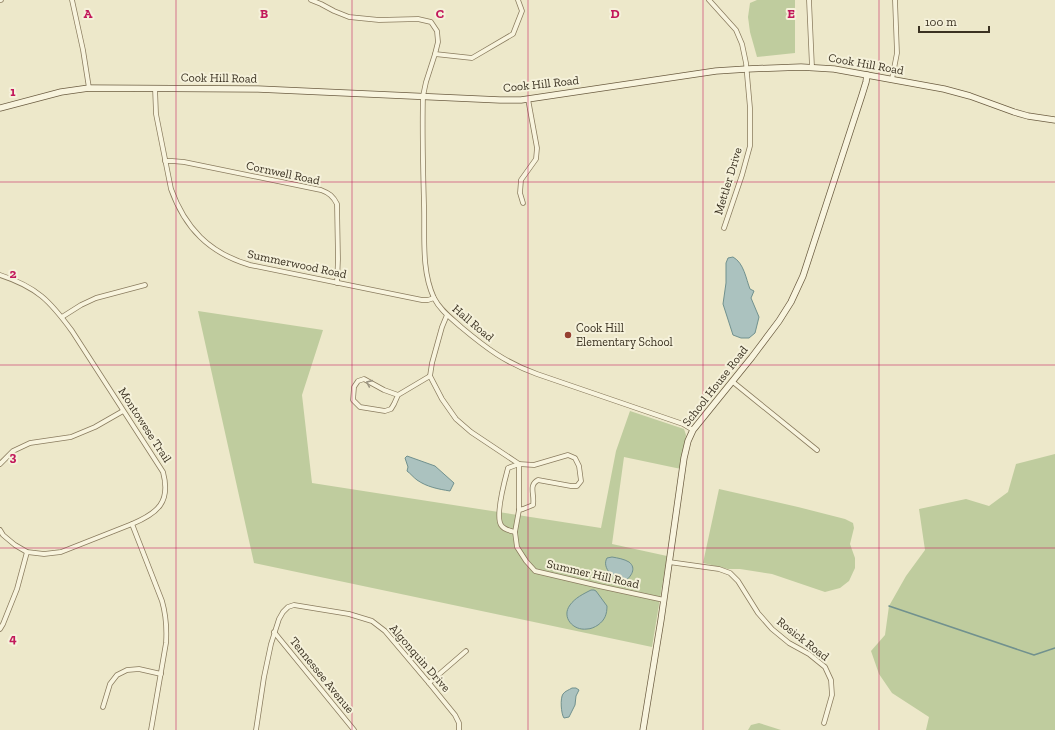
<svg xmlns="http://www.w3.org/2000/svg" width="1055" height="730" font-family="'Zilla Slab',serif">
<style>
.green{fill:#bfcc9e}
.water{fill:#abc2bf;stroke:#71918e}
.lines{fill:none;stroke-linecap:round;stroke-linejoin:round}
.stream{stroke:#71918e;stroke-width:1.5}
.street-casing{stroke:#8a7c5f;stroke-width:5.5}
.secondary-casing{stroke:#6c5d42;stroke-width:7}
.street{stroke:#f8f4de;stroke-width:4}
.secondary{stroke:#f8f4de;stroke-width:5.5}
.oneway{stroke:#9a9380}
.grid{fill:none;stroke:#c2185b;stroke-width:1;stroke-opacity:0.55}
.poi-dot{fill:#964031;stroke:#f5f1da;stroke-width:1.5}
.labels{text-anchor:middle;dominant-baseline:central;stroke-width:4;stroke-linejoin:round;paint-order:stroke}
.street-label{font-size:12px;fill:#3b3222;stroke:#f5f1da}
.poi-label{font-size:12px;fill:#3b3222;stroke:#f5f1da;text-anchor:start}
.grid-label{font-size:13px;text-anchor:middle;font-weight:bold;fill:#c2185b;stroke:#f5f1da;stroke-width:4;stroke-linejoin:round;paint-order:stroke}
</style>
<rect width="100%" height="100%" fill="#ede8ca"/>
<g class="green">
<polygon points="757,0 795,0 795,53 757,57 750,32 748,17 750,3"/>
<polygon points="198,311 323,330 302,395 312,483 601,528 616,451 630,411 684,429 686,435 681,469 624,457 612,544 667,556 652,647 254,563"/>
<polygon points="1055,454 1055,730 926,730 929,717 892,693 879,674 871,651 885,635 889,606 906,576 925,550 919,509 966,499 989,506 1008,492 1016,464"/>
<polygon points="719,489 798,507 845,519 853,523 854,528 850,544 855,558 855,568 849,581 840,588 825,592 772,574 740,569 728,569 703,563"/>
<polygon points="759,723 781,730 748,730 751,725"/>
</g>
<g class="water">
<path d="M733 257C744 263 746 279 750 289L754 291 751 298 759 317 755 333 749 338H741L733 335 723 304 726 283V263L728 258Z"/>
<path d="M407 456 435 466 454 483 450 491C438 489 427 487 417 480 413 477 411 474 407 471L408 467 405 458Z"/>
<path d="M612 557C618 558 624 559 629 562 637 568 631 577 625 581 615 581 601 568 607 558Z"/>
<path d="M591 590H594L596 591 607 606C607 614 605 620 598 625 595 627 591 629 587 629 573 631 561 617 570 605 575 598 583 594 591 590Z"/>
<path d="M572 688H576L579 690 576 696 575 705 569 717 564 718C561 714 560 698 563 694 565 691 569 690 572 688Z"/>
</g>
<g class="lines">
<polyline class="stream" points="889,606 1034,655 1055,648"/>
<defs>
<g id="street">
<polyline points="0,0 1,0"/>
<polyline points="72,0 83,50 89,88"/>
<polyline points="311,0 321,4 334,11 349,17 379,20 418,19 431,22 437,31 438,42 435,54 426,82 423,96"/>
<polyline points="709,0 736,30 742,44 746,63 750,108 750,146 742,175 724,228"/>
<polyline points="809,0 812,67"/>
<polyline points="435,54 472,58 513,34 522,11 518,0"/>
<polyline points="892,79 897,53 895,0"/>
<path d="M155 88 156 114 171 189C185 228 209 253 250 265L422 300H428L434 298"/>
<path d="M423 96C422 133 423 169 424 205 425 236 421 270 434 298 440 310 451 318 461 327 486 348 506 363 537 374L683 424 693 430"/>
<path d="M165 161H172L184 162 321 190C329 193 333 196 337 204L338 259 337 283"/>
<polyline points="523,203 520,193 521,180 536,159 537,148 528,99"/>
<path d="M0 275C37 287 50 301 72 331L163 472C171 502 158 513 132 524L162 601C166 615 167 628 166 643L151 730"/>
<polyline points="447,315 442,327 432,363 430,376 442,399 456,419 471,432 519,464 519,510 515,532 517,547 526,561 535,571 599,586 664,600"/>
<polyline points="62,317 81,305 96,298 145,285"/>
<polyline points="733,382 817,450"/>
<polyline points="398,395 384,390 364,379 358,381 354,387 353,400 360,407 385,411 391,409 394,404 398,395 430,376"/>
<polyline points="0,464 13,451 30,443 71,437 95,427 123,411"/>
<polyline points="0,530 3,535 15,545 27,552 44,554 61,552 132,524"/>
<path d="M515 532C511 531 504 530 501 525 495 515 505 479 508 468L519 464 534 465 568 455 575 458 579 466 581 481 577 486H571L538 480C528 485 535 495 533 505L523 509 519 510"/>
<polyline points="669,562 719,569 730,573 738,581 758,613 772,629 789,643 809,654 825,667 831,680 832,695 824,723"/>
<polyline points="0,629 3,624 17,589 27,552"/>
<polyline points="274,632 354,730"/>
<polyline points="429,683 466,651"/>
<polyline points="103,707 110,684 117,675 127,670 139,669 161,674"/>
<polyline points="256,730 264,677 271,644 279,619 283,612 288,607 294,605 349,614 372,621 385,631 429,683 455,715 459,723 459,730"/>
</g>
<g id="secondary">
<polyline points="0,108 61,92 89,88 258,89 500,100 521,100 716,71 747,69 801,67 834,69 944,89 970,96 1014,112 1028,116 1055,120"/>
<polyline points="643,730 661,620 684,458 688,441 693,430 752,357 779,321 791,302 803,276 862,95 866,82 867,75"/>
</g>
</defs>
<use href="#street" class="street-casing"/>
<use href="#secondary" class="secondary-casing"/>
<use href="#street" class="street"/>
<use href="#secondary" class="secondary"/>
</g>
<defs><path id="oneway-chevron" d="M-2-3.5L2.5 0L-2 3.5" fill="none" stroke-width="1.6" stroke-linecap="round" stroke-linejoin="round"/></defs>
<use class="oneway" href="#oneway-chevron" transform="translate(369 383) rotate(-156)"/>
<path class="grid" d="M176 0V730M352 0V730M528 0V730M703 0V730M879 0V730M0 182H1055M0 365H1055M0 548H1055"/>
<circle class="poi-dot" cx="568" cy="335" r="4"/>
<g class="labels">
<g class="street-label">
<text transform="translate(866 64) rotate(10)">Cook Hill Road</text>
<text transform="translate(219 78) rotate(1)">Cook Hill Road</text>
<text transform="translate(541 84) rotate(-6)">Cook Hill Road</text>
<text transform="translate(283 173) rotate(12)">Cornwell Road</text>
<text transform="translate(728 181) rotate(-73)">Mettler Drive</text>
<text transform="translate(297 264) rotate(12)">Summerwood Road</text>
<text transform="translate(473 323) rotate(40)">Hall Road</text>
<text transform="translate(715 386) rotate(-52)">School House Road</text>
<text transform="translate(145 425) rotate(57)">Montowese Trail</text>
<text transform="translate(593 574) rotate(13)">Summer Hill Road</text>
<text transform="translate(803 639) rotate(38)">Rosick Road</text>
<text transform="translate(420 658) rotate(49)">Algonquin Drive</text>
<text transform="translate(322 675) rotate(51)">Tennessee Avenue</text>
</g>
<g class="poi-label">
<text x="576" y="328">Cook Hill<tspan x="576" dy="14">Elementary School</tspan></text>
</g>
</g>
<g class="grid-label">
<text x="88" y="18">A</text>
<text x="264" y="18">B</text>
<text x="440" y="18">C</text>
<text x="615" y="18">D</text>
<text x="791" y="18">E</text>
<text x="13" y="96">1</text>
<text x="13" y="278">2</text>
<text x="13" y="461">3</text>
<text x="13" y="643">4</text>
</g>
<path d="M919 26v6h70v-6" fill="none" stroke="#3b3222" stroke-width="2"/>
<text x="925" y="26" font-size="12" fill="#3b3222" stroke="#f5f1da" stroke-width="3" paint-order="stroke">100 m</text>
</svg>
